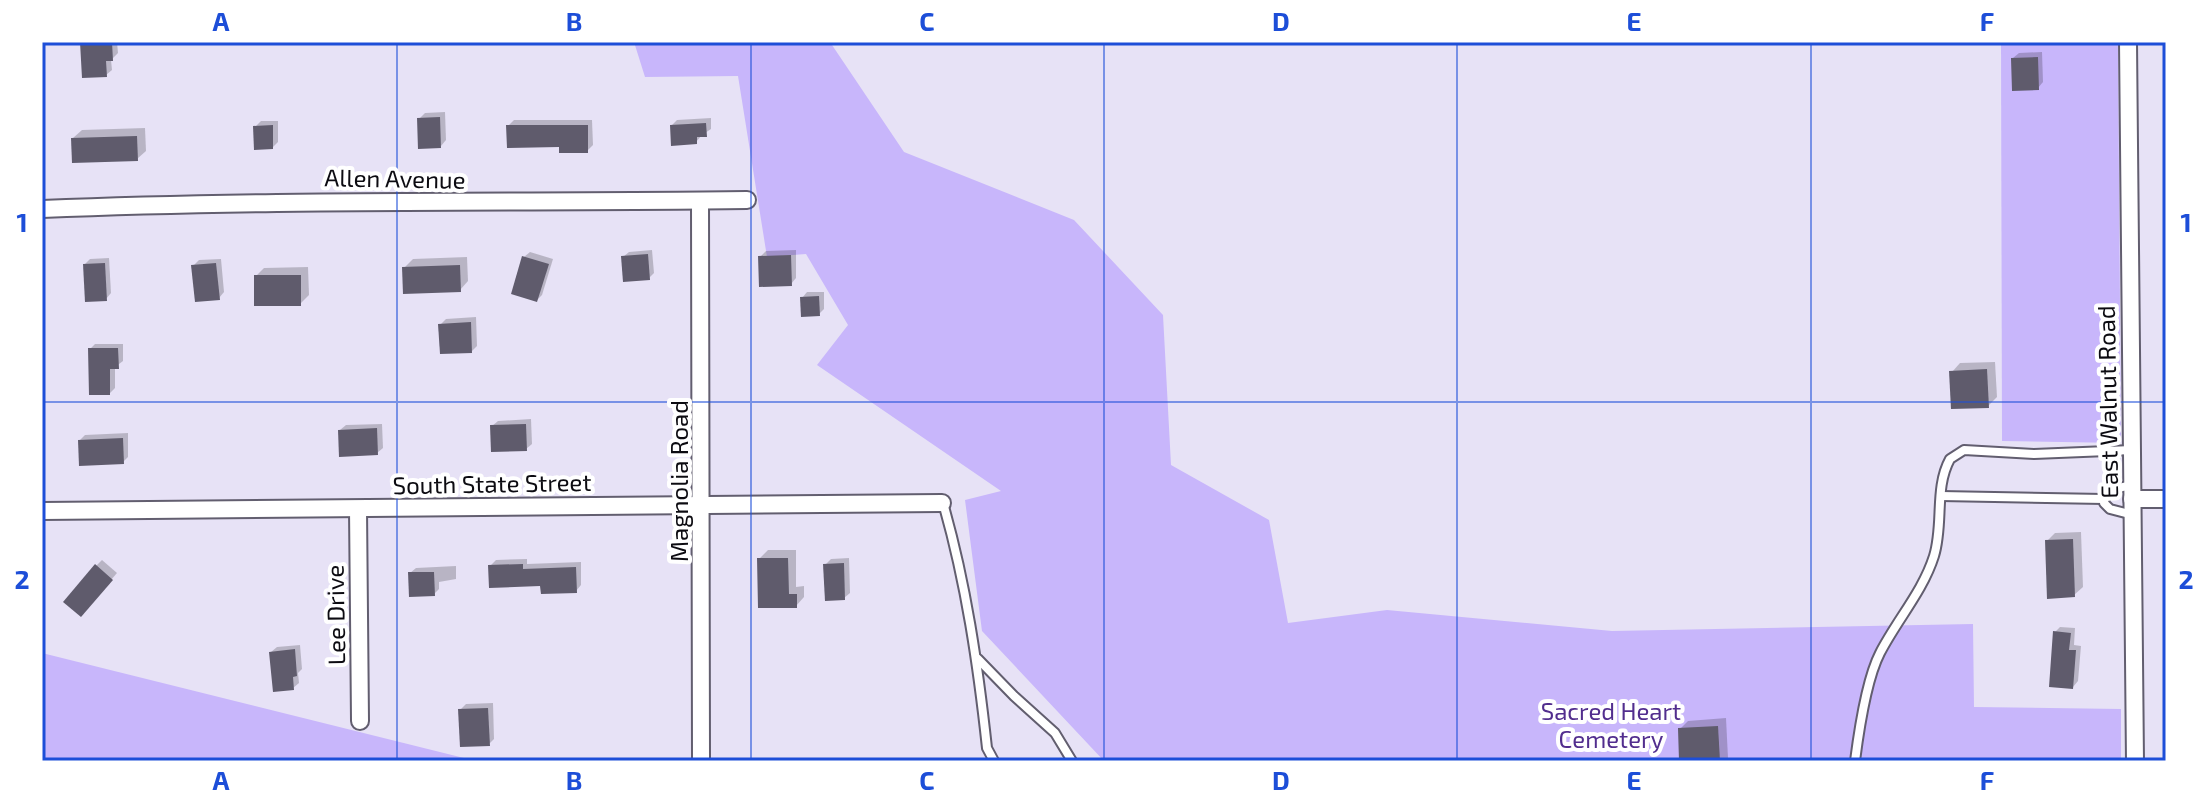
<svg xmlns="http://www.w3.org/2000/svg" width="2208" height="803" font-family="'Exo 2',sans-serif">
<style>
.green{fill:#c8b6fb}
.shadow{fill:#0003}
.building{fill:#5f5b6c}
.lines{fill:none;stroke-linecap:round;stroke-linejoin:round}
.lane-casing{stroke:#625e6f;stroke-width:12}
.street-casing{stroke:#625e6f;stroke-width:20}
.lane{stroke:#fff;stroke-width:8}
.street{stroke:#fff;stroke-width:16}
.grid{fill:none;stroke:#1d4ed8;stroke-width:2;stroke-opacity:0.55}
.labels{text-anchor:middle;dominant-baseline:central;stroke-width:8;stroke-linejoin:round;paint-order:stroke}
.street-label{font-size:24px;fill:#0c0b11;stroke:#fff}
.park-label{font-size:24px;fill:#522e8e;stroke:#fff}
.neatline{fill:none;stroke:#1d4ed8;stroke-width:3}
.grid-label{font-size:26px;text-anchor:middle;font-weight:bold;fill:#1d4ed8}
</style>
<rect width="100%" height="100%" fill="#e7e2f6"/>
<g class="green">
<polygon points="634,42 830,42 904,152 1074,220 1163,315 1171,465 1269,520 1288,623 1387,610 1612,631 1973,624 1974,707 2121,709 2121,761 1104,761 982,631 965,500 1001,491 817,365 848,325 806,254 767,257 738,76 645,77"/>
<polygon points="2001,42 2118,42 2121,443 2002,441"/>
<polygon points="42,653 476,761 42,761"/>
</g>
<g class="shadow">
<polygon points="82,42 117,42 118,53 111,60 112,70 106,75"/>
<polygon points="2042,52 2043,82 2038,88 2013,58 2019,53"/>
<polygon points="445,112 446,140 441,146 419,119 425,113"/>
<polygon points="711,118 711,129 702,135 696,142 672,125 677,120"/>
<polygon points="514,120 592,120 593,145 587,151 561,145 508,126"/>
<polygon points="261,121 278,121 278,142 273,147 255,127"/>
<polygon points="145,128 146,151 137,159 73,138 82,130"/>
<polygon points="652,250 654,273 649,278 623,257 629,252"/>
<polygon points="796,250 796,278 791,284 760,257 766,251"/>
<polygon points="530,252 553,259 542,295 537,300 524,257"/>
<polygon points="467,257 468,281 460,290 404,268 413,259"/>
<polygon points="109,258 111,293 106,299 85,264 90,259"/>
<polygon points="221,259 224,292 219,298 193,266 199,260"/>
<polygon points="308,267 309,295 300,304 256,276 264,268"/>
<polygon points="807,292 824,292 824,309 819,314 802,298"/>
<polygon points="476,317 477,346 472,351 441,324 446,319"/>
<polygon points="95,344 123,344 123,361 115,367 115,388 110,393 90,349"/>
<polygon points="1995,362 1997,397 1988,406 1952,372 1960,363"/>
<polygon points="531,419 532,444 526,449 492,426 498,421"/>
<polygon points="382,424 383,448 377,453 340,430 346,425"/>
<polygon points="128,433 128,457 123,462 80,440 85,435"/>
<polygon points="2081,532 2083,587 2074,595 2047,541 2055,533"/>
<polygon points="768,550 796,550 796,587 804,586 804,597 796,606 759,559"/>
<polygon points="849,558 850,593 844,598 825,565 831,559"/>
<polygon points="527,559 527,564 581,562 581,585 576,591 542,584 490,566 496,560"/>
<polygon points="102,560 117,573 86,609 96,566"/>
<polygon points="456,566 456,579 439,582 439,589 434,594 410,573 416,568"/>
<polygon points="2060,627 2075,628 2074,645 2081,646 2078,681 2073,687 2055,632"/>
<polygon points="300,645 302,669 298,673 299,683 293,688 271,652 277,647"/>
<polygon points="493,703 494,739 489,744 460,710 466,704"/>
<polygon points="1726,718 1728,758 1725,761 1681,761 1680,729 1688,721"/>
</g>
<g class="building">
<polygon points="80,42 112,42 113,61 106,61 107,77 82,78"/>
<polygon points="2038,57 2039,90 2012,91 2011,58"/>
<polygon points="440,117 441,148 418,149 417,118"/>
<polygon points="706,123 707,137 697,137 697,144 671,146 670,125"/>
<polygon points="273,125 273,149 254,150 253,126"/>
<polygon points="506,125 588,125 588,153 559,153 559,147 507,148"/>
<polygon points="137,136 138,161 72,163 71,138"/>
<polygon points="648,254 650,280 623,282 621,256"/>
<polygon points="791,255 792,286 759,287 758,256"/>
<polygon points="522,256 549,264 537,302 511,294"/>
<polygon points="105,263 107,301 85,302 83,264"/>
<polygon points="216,263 220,300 195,302 191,265"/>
<polygon points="460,265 461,292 403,294 402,267"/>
<rect x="254" y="275" width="47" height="31"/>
<polygon points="819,296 820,316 801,317 800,297"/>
<polygon points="471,322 472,353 440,354 438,324"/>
<polygon points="88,348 118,348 119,369 110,369 110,395 89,395"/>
<polygon points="1987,369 1989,408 1951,409 1949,371"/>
<polygon points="526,424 527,451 491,452 490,425"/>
<polygon points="377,428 378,455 339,457 338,430"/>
<polygon points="123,438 124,464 79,466 78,440"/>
<polygon points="2073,539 2075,597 2047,599 2045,540"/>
<polygon points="757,558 788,558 789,594 797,594 797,608 758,608"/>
<polygon points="844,563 845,600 825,601 823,564"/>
<polygon points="95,564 113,580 81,617 63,602"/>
<polygon points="523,564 523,569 576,567 577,593 541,594 540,586 489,588 488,565"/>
<polygon points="408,572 434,572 435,596 409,597"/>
<polygon points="2053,631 2071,633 2069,650 2076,650 2073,689 2049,687"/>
<polygon points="295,649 297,676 293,677 294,690 273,692 269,652"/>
<polygon points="488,708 490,746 460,747 458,709"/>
<polygon points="1718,726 1720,761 1679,761 1678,728"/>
</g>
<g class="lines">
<defs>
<g id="lane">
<path d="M2132 485C2120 488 2105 489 2104 503L2110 509 2133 515"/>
<polyline points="1941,496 2104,499"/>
<path d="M943 503C966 583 978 665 987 748L994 761"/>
<polyline points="978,659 1014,696 1055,733 1072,761"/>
<path d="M1855 761C1859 730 1866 680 1880 653 1897 620 1923 591 1934 556 1944 524 1934 488 1950 459L1964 450 2034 454 2132 450"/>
</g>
<g id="street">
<polyline points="2128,42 2135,761"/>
<polyline points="700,201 701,761"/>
<path d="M42 209C277 199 512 203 747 200"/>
<polyline points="2132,499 2166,499"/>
<polyline points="358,509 360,721"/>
<polyline points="42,511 942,503"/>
</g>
</defs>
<use href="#lane" class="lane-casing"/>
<use href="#street" class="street-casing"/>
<use href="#lane" class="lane"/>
<use href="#street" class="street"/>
</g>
<path class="grid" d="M397 42V761M751 42V761M1104 42V761M1457 42V761M1811 42V761M42 402H2166"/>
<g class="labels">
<g class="street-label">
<text transform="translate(395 178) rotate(1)">Allen Avenue</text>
<text transform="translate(2107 402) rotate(-91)">East Walnut Road</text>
<text transform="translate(678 481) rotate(-90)">Magnolia Road</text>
<text transform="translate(492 483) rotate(-1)">South State Street</text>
<text transform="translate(335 615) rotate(-91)">Lee Drive</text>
</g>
<g class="park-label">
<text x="1611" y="710">Sacred Heart<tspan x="1611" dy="28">Cemetery</tspan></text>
</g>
</g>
<rect width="2208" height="803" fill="none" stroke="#ffffff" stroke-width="88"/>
<rect x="44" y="44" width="2120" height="715" class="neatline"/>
<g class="grid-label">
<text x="221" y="31">A</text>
<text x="574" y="31">B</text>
<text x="927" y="31">C</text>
<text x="1281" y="31">D</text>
<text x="1634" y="31">E</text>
<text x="1987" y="31">F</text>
<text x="22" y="232">1</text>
<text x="2186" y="232">1</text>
<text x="22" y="589">2</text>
<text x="2186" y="589">2</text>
<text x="221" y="790">A</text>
<text x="574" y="790">B</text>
<text x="927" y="790">C</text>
<text x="1281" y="790">D</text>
<text x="1634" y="790">E</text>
<text x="1987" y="790">F</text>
</g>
</svg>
